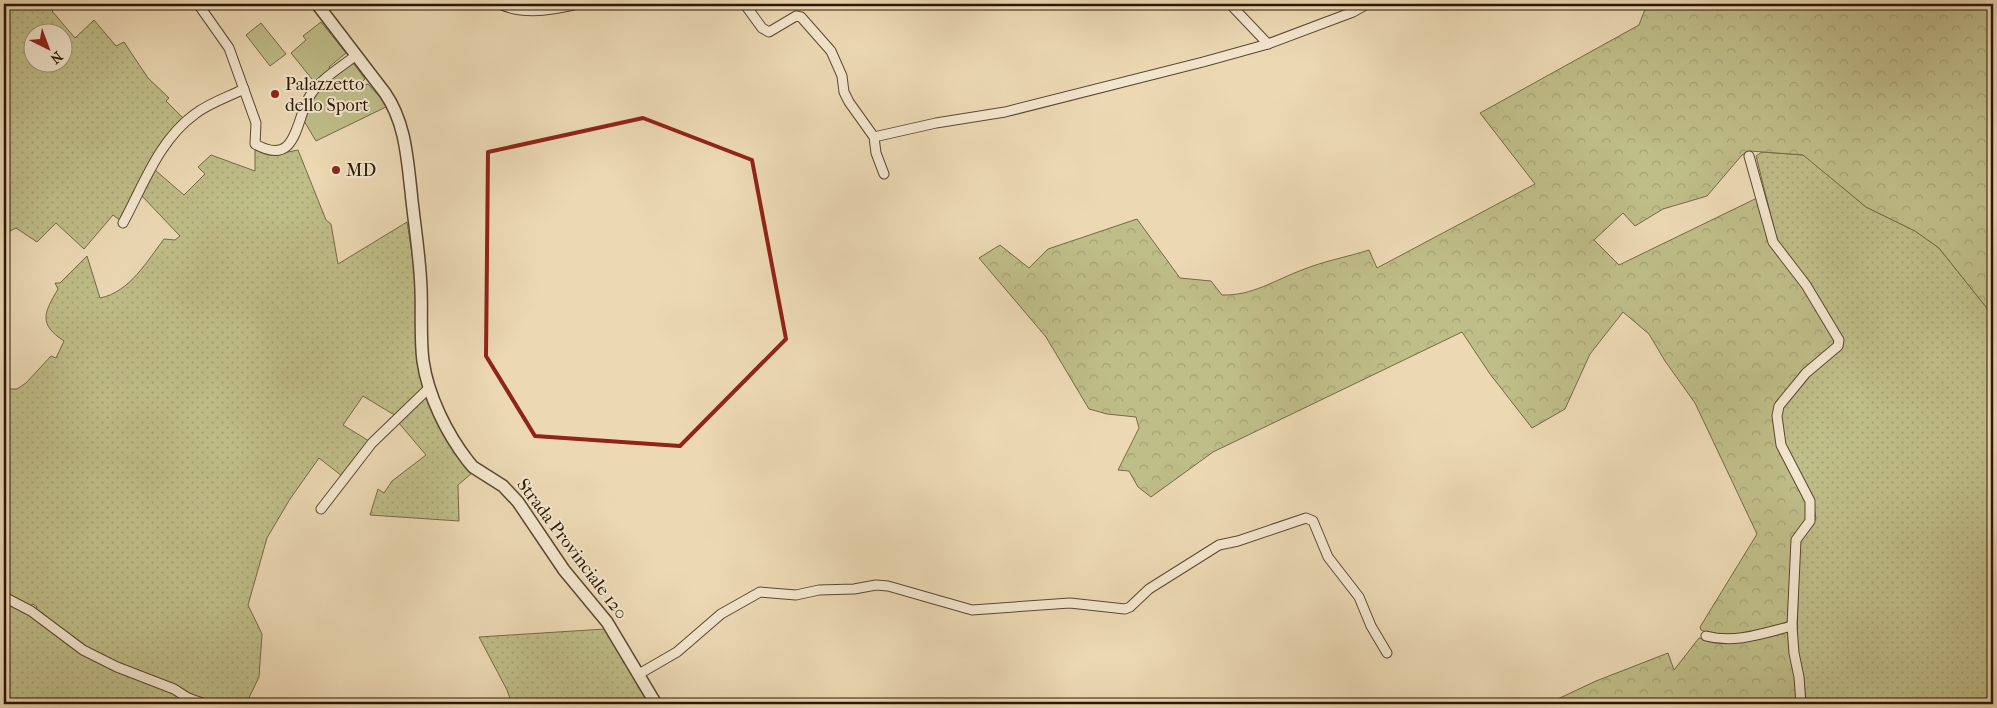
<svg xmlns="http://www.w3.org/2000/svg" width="1997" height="708" font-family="'IM FELL French Canon',serif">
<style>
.grass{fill:url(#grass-dots);stroke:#746a46;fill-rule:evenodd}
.forest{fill:url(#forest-crowns);stroke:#746a46}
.park{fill:#bfbd88;stroke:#746a46}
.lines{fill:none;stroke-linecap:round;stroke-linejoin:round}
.minor-casing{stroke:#5a4830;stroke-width:11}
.tertiary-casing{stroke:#5a4830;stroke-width:14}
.minor{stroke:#f3e6ce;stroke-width:9}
.tertiary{stroke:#f3e6ce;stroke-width:11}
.marked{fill:none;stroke:#8f2418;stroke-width:4;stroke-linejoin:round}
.poi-dot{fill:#8f2418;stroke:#f3e6ce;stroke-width:2}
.labels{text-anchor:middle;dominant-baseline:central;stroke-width:4;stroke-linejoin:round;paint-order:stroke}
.poi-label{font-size:18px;fill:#2a1704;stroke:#f3e6ce;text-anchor:start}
.street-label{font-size:18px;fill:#2a1704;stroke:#f3e6ce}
</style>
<defs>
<pattern id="grass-dots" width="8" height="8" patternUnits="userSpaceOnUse" patternTransform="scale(1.25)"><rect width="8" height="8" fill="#bfbd88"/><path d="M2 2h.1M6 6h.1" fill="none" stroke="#a4a274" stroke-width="1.8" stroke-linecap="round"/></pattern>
<pattern id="forest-crowns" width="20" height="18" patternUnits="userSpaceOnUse" patternTransform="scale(1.25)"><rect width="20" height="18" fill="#bfbd88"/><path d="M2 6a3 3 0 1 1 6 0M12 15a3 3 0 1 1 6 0" fill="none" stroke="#a4a274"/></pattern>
</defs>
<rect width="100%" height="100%" fill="#ecd9b4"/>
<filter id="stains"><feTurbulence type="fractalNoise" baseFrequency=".004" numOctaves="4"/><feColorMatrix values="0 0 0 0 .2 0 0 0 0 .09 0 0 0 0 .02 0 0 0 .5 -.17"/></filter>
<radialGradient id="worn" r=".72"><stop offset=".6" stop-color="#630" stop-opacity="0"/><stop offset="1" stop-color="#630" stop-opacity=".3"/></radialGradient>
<g class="grass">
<path d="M4 4H59L52 11 75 38 94 20 116 46 124 42 148 78 169 98 166 101 183 118C155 148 139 185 121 221L113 215 84 249 56 223 37 242 16 228 4 234ZM32 32H62V62H32Z"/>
<path d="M255 150 278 154 298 150 326 220 331 224 338 264 407 222 418 291 425 388 396 416 363 396 343 425 369 441 342 476 319 458 290 499 267 538 248 605 262 634 259 677 246 704 209 703 154 680 84 646 35 610 37 607 33 604 29 606 21 601 4 594V389H17L26 383 51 356 56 358 64 341C38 324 44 313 58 289L55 283H60L87 256 100 298C130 292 147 261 164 239L175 240 180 236 142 196 155 170 184 195 205 174 198 167 211 155 255 171Z"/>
<polygon points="1762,152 1804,155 1866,207 1915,231 1939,248 1990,312 1993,314 1993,704 1806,704 1797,646 1799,543 1801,537 1816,519 1812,495 1783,444 1780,432 1778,244 1756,156"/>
<polygon points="427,393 472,473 458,485 459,521 370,515 378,489 384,493 392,481 426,455 398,422"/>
<polygon points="4,600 15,603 92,659 182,697 175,704 4,704"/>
<polygon points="605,629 649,704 512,704 507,690 479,637"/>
<polygon points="477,702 501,704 425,704"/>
</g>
<g class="forest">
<path d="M1647 4H1993V314L1990 312 1939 248 1915 231 1866 207 1803 155 1750 151 1742 155 1707 196 1663 209 1635 226 1623 213 1594 240 1619 265 1757 198 1770 243 1804 286 1836 342 1774 409 1777 440 1807 502 1808 519 1793 537 1790 618 1788 622C1760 631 1729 643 1701 630L1700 627 1757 534 1695 403 1665 361 1649 334 1623 312 1590 354 1565 409 1532 428 1490 374 1462 332 1213 452 1151 497 1138 487 1129 471 1118 470 1139 428 1136 417 1107 414 1089 409 1046 337 979 258 1000 245 1029 268 1048 249 1137 219 1180 278 1211 281 1222 295C1252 296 1275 280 1302 270 1324 261 1347 257 1369 250L1377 268 1535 184 1480 113 1639 25Z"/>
<path d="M1786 630 1789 634 1796 679 1798 704H1547L1596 681 1668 653 1674 670 1699 638C1735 646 1752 641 1786 630Z"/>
</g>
<g class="park">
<polygon points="321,22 346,53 329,67 332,71 316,84 291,53 306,40 303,36"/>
<polygon points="261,23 286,54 270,66 246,35"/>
<polygon points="351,63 354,64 365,79 362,82 364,85 368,84 388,106 316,141 304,121 314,93"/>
</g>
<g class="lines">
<defs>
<g id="minor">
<path d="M198 4 229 48 256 123 255 144C299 169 295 117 311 94 322 78 341 67 355 56"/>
<polyline points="427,4 429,4"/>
<path d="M500 4C522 15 555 10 578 4"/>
<polyline points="743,4 746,6 762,28 769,32 796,16 801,17 831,51 842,76 844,92 849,102 874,137 876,153 884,174"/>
<polyline points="1230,4 1268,44"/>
<polyline points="874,137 936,123 1005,112 1203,62 1268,44 1353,12 1367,4"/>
<polyline points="1749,156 1773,242 1806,285 1839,340 1838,346 1806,373 1779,406 1777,416 1781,445 1810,501 1810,521 1796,540 1792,626 1794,653 1799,677 1801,704"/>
<path d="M123 223C144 184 159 140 195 114 209 103 228 97 244 89"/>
<polyline points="321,509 372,443 429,388"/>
<polyline points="4,597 31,611 83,650 117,667 174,689 188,698 205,704"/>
<path d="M1706 636C1735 644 1764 633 1792 626"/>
<polyline points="639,674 677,652 721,614 760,592 796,595 819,590 854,589 876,585 888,586 972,610 1070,603 1125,609 1130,607 1149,589 1219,545 1238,541 1306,518 1313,521 1328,557 1359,597 1371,626 1387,653"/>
<polyline points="180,704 188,698"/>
</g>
<path id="tertiary" d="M317 4 385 93C405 122 407 156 411 191 414 223 420 256 421 289 422 313 420 338 423 361 428 396 447 434 468 461L473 467 503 486 518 502 564 570 607 622 656 704"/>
</defs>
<use href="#minor" class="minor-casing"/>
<use href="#tertiary" class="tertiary-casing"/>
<use href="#minor" class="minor"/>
<use href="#tertiary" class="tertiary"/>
</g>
<path class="marked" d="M643 118 752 160 786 339 680 446 535 436 486 356 488 152Z"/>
<g class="poi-dot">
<circle cx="275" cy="94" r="5"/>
<circle cx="336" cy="170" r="5"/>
</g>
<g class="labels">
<g class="poi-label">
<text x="285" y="84">Palazzetto<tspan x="285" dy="21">dello Sport</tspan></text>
<text x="346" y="170">MD</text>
</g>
<g class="street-label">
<text transform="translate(572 549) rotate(53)">Strada Provinciale 120</text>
</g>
</g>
<rect width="1997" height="708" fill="none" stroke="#ecd9b4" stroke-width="20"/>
<rect x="5" y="5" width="1987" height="698" fill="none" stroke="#2a1704" stroke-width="2.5"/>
<rect x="10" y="10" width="1977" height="688" fill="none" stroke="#2a1704"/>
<g transform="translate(48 48) rotate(138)"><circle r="24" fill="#f3e6ce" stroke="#a3937d"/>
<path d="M0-4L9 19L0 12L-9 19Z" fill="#8f2418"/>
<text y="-8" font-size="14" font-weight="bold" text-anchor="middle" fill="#2a1704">N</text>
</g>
<rect width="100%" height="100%" filter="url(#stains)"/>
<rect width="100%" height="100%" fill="url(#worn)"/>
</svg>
